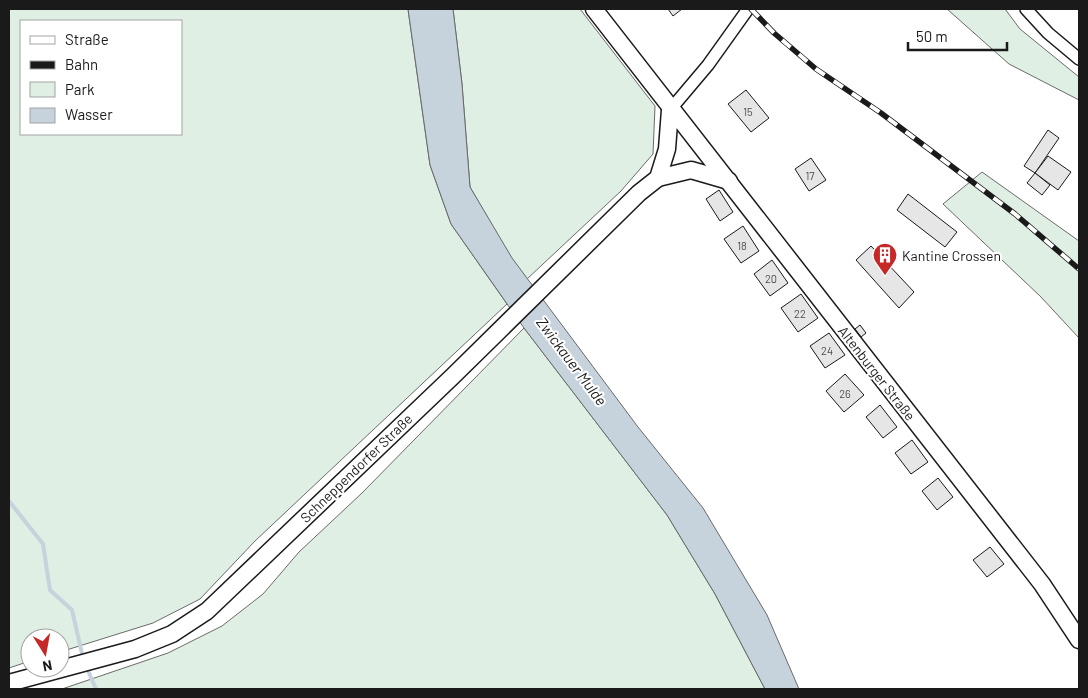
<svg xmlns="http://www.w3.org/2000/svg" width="1088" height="698" font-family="Barlow,sans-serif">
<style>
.green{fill:#e0efe3;stroke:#6a6a6a;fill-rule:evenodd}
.water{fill:#c6d2dc;stroke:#6a6a6a}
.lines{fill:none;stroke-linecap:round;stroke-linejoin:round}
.stream{stroke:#c6d2dc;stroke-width:4}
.building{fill:#e6e6e6;stroke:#1a1a1a}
.street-casing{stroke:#1a1a1a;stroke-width:14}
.secondary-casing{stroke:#1a1a1a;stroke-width:19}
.street{stroke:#fff;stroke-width:11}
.secondary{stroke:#fff;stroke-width:16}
.rail-casing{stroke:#1a1a1a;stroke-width:5.5}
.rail{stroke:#fff;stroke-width:4;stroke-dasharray:11;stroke-linecap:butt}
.labels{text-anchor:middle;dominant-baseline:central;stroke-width:4;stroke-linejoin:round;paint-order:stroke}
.number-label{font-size:11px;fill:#4d4d4d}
.poi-label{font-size:14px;fill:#1a1a1a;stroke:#fff;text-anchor:start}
.street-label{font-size:14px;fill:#1a1a1a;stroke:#fff}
.water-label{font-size:15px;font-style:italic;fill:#1a1a1a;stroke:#fff}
</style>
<rect width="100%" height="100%" fill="#fff"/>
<g class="green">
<path d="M9 9H408L430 165 451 224 507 304 255 541 200 599 153 623 60 652V638H30V661L9 668ZM21 21H181V134H21Z"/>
<polygon points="453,9 580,9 655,106 653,154 621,191 527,279 511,258 470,187 462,84"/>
<polygon points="947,9 1005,9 1020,29 1079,77 1079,100 1009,64"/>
<polygon points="982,172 1079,241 1079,338 1041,297 943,204"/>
<polygon points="524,328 667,515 715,594 765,689 62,689 168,653 222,626 263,594 299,552 362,493"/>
</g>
<polygon class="water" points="408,9 453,9 462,84 470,187 512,258 638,427 703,508 767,615 799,689 765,689 715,594 667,515 524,328 451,224 430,165"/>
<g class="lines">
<g class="stream">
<polyline points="9,501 43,544 50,590 72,610 83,658"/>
<polyline points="86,666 96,689"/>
</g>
</g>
<g class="building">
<polygon points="668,9 682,9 673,16"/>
<polygon points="746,90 769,118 751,132 728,104"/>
<polygon points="1048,130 1059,138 1035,173 1024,166"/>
<polygon points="1048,156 1071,172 1058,190 1035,173"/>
<polygon points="811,158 826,180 809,191 795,169"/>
<polygon points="1035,173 1050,185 1042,195 1027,183"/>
<polygon points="719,190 733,212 720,221 706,199"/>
<polygon points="908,194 957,232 945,247 897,210"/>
<polygon points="743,226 759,251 741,263 724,239"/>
<polygon points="871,246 914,292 899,308 856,260"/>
<polygon points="772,260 788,283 770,296 754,274"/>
<polygon points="801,294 818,318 798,332 781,308"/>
<polygon points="860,325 866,333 861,337 855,329"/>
<polygon points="829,333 845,355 825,368 810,346"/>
<polygon points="845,374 864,395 844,412 826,391"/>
<polygon points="880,405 897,427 883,438 866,417"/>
<polygon points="912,440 928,462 911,474 895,453"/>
<polygon points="938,478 953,497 937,510 922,491"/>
<polygon points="990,547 1004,564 987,577 973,560"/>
</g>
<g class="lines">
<defs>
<g id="street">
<polyline points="1026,9 1048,33 1079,59"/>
<polyline points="670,110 708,65 748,9"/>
</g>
<g id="secondary">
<polyline points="594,9 1042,584 1079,640"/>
<polyline points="658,178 691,170 729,181"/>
<polyline points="9,683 135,649 172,634 207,611 453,376 639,193 658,178 667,149 670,110"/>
</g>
</defs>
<use href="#street" class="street-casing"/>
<use href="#secondary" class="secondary-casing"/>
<use href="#street" class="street"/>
<use href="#secondary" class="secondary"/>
<defs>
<polyline id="rail" points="751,9 774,33 816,69 881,113 1015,214 1079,269"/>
</defs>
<use href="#rail" class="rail-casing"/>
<use href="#rail" class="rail"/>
</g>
<defs>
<symbol id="building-pin" viewBox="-11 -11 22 30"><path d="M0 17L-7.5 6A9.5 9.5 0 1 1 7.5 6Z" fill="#c62828" stroke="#fff"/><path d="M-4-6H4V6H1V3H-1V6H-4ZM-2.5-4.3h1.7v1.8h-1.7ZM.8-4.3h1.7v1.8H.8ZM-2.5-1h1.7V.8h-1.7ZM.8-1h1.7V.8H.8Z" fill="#fff"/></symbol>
</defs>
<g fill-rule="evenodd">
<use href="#building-pin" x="871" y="241" width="28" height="38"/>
</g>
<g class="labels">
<g class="number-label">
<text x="748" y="111">15</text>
<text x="810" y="175">17</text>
<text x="742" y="245">18</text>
<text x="771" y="278">20</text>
<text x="800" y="313">22</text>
<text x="827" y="350">24</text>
<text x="845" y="393">26</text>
</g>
<g class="poi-label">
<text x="902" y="255">Kantine Crossen</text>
</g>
<g class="street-label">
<text transform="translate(877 373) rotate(52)">Altenburger Straße</text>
<text transform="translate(356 468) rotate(-44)">Schneppendorfer Straße</text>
</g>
<g class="water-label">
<text transform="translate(572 361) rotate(53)">Zwickauer Mulde</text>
</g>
</g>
<rect width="1088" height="698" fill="none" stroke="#1a1a1a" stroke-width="20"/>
<rect x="20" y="20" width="162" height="115" fill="#ffffff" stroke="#a3a3a3"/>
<rect x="30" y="36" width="25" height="8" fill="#ffffff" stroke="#a3a3a3"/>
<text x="65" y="45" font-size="15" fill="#1a1a1a">Straße</text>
<rect x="30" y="61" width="25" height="8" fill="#1a1a1a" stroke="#a3a3a3"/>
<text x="65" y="70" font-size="15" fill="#1a1a1a">Bahn</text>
<rect x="30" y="82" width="25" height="15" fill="#e0efe3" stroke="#a3a3a3"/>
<text x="65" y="95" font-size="15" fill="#1a1a1a">Park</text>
<rect x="30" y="108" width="25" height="15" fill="#c6d2dc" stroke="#a3a3a3"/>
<text x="65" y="120" font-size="15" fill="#1a1a1a">Wasser</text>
<g transform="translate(45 653) rotate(169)"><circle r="24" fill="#ffffff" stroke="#a3a3a3"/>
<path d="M0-4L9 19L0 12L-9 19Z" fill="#c62828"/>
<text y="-8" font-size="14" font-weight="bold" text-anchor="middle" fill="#1a1a1a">N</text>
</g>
<path d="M908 42v8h99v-8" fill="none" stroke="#1a1a1a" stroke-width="2.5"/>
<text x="916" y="42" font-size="15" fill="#1a1a1a" stroke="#ffffff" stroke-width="4" paint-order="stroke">50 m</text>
</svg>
